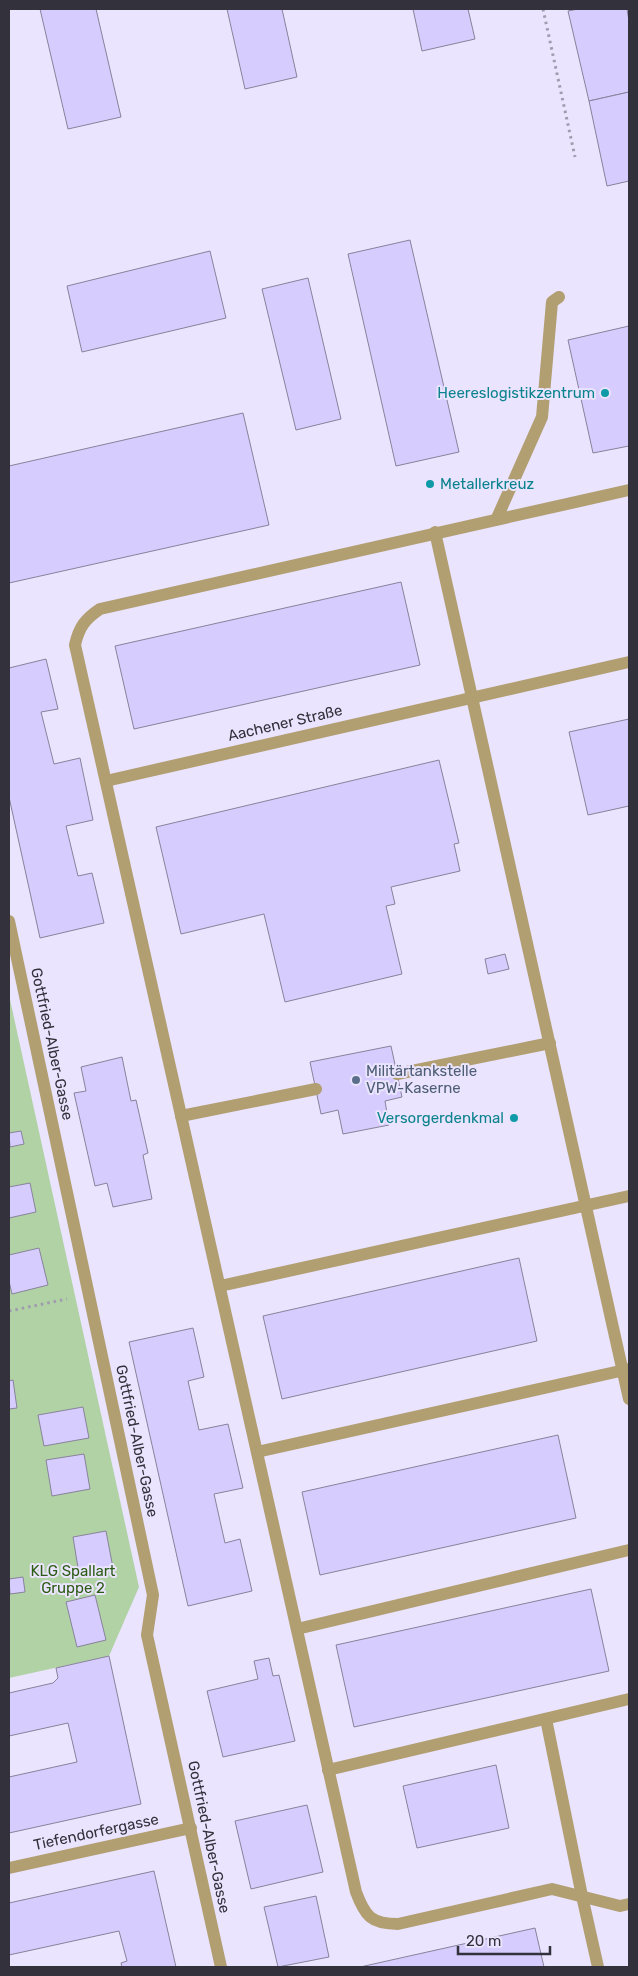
<svg xmlns="http://www.w3.org/2000/svg" width="638" height="1976" font-family="Rubik,sans-serif">
<style>
.green{fill:#b1d2a5}
.building{fill:#d6ccfd;stroke:#88839b}
.lines{fill:none;stroke-linecap:round;stroke-linejoin:round}
.path{stroke:#a09caf;stroke-width:3;stroke-dasharray:2.5 4;stroke-linecap:butt}
.service{stroke:#b19e71;stroke-width:12}
.minor{stroke:#b19e71;stroke-width:12}
.culture-dot{fill:#0f9aa8;stroke:#eae4fe;stroke-width:2}
.service-dot{fill:#5c6f8a;stroke:#eae4fe;stroke-width:2}
.labels{text-anchor:middle;dominant-baseline:central;stroke-width:4;stroke-linejoin:round;paint-order:stroke}
.culture-label{font-size:15px;fill:#0d838f;stroke:#eae4fe;text-anchor:end}
.street-label{font-size:15px;fill:#33313b;stroke:#eae4fe}
.service-label{font-size:15px;fill:#4e5e75;stroke:#eae4fe;text-anchor:start}
.park-label{font-size:15px;fill:#2c5c14;stroke:#eae4fe}
</style>
<rect width="100%" height="100%" fill="#eae4fe"/>
<polygon class="green" points="9,995 139,1587 109,1656 9,1678"/>
<g class="building">
<polygon points="40,9 96,9 121,117 68,129"/>
<polygon points="227,9 282,9 297,77 245,89"/>
<polygon points="413,9 468,9 475,39 422,51"/>
<polygon points="578,9 627,9 629,21 629,92 589,101 568,11"/>
<polygon points="629,92 629,181 607,186 589,101"/>
<polygon points="410,240 459,452 396,466 348,254"/>
<polygon points="210,251 226,318 82,352 67,286"/>
<polygon points="308,278 341,419 296,430 262,289"/>
<polygon points="629,326 629,446 593,453 568,340"/>
<polygon points="243,413 269,525 9,583 9,466"/>
<polygon points="401,582 420,665 134,729 115,646"/>
<polygon points="46,659 58,709 41,712 54,764 80,758 93,820 66,826 78,876 92,873 104,923 40,938 9,797 9,668"/>
<polygon points="629,719 629,806 588,815 569,732"/>
<polygon points="439,760 459,843 454,844 460,871 391,887 395,904 386,906 402,974 285,1002 264,914 181,934 156,827"/>
<polygon points="505,954 509,969 488,974 485,959"/>
<polygon points="391,1046 402,1097 385,1101 389,1125 343,1134 338,1110 321,1114 310,1062"/>
<polygon points="122,1057 131,1101 136,1100 148,1153 143,1155 152,1199 113,1207 107,1183 95,1186 74,1093 86,1091 81,1067"/>
<polygon points="21,1131 24,1144 10,1147 9,1133"/>
<polygon points="30,1183 36,1212 9,1218 9,1187"/>
<polygon points="39,1248 48,1285 12,1294 9,1281 9,1255"/>
<polygon points="519,1258 537,1341 282,1399 263,1316"/>
<polygon points="193,1328 204,1377 188,1381 199,1430 228,1424 243,1488 214,1494 225,1543 240,1539 252,1591 188,1606 129,1342"/>
<polygon points="13,1380 17,1408 9,1409 9,1381"/>
<polygon points="83,1407 89,1438 44,1446 38,1415"/>
<polygon points="558,1435 576,1518 320,1575 302,1492"/>
<polygon points="84,1454 90,1489 52,1496 46,1460"/>
<polygon points="106,1531 113,1568 79,1574 73,1537"/>
<polygon points="23,1577 25,1592 10,1594 9,1579"/>
<polygon points="591,1589 609,1671 354,1727 336,1645"/>
<polygon points="95,1595 106,1640 77,1647 66,1602"/>
<polygon points="109,1656 141,1804 9,1833 9,1777 77,1762 68,1723 9,1736 9,1693 53,1683 58,1678 56,1668"/>
<polygon points="269,1658 273,1676 279,1675 295,1741 223,1757 207,1691 258,1679 254,1661"/>
<polygon points="496,1765 509,1828 417,1848 403,1786"/>
<polygon points="307,1805 323,1872 251,1889 235,1821"/>
<polygon points="154,1871 176,1967 122,1967 121,1963 127,1961 119,1931 9,1955 9,1903"/>
<polygon points="316,1896 329,1957 278,1967 264,1907"/>
<polygon points="535,1928 544,1967 360,1967"/>
</g>
<g class="lines">
<g class="path">
<polyline points="543,9 575,157"/>
<polyline points="9,1311 67,1299"/>
</g>
<g class="service">
<path d="M629 490 100 609C85 619 79 627 75 645L356 1892C365 1916 371 1924 398 1924L552 1889 620 1906 629 1904"/>
<polyline points="497,518 542,417 552,302 559,297"/>
<polyline points="435,532 629,1399"/>
<polyline points="106,781 629,662"/>
<polyline points="397,1074 550,1043"/>
<polyline points="181,1116 316,1089"/>
<polyline points="220,1286 629,1196"/>
<polyline points="257,1452 629,1369"/>
<polyline points="297,1629 629,1550"/>
<polyline points="546,1719 582,1896 598,1967"/>
<polyline points="328,1770 629,1699"/>
</g>
<g class="minor">
<polyline points="9,921 153,1595 147,1635 221,1967"/>
<polyline points="9,1868 191,1828"/>
</g>
</g>
<g class="culture-dot">
<circle cx="605" cy="393" r="5"/>
<circle cx="430" cy="484" r="5"/>
<circle cx="514" cy="1118" r="5"/>
</g>
<circle class="service-dot" cx="356" cy="1080" r="5"/>
<g class="labels">
<g class="culture-label">
<text x="595" y="393">Heereslogistikzentrum</text>
<text x="440" y="484" text-anchor="start">Metallerkreuz</text>
<text x="504" y="1118">Versorgerdenkmal</text>
</g>
<g class="street-label">
<text transform="translate(285 723) rotate(-13)">Aachener Straße</text>
<text transform="translate(52 1044) rotate(78)">Gottfried-Alber-Gasse</text>
<text transform="translate(137 1441) rotate(78)">Gottfried-Alber-Gasse</text>
<text transform="translate(96 1832) rotate(-12)">Tiefendorfergasse</text>
<text transform="translate(209 1837) rotate(78)">Gottfried-Alber-Gasse</text>
</g>
<g class="service-label">
<text x="366" y="1071">Militärtankstelle<tspan x="366" dy="17">VPW-Kaserne</tspan></text>
</g>
<g class="park-label">
<text x="73" y="1571">KLG Spallart<tspan x="73" dy="17">Gruppe 2</tspan></text>
</g>
</g>
<rect width="638" height="1976" fill="none" stroke="#33313b" stroke-width="20"/>
<path d="M458 1946v8h92v-8" fill="none" stroke="#33313b" stroke-width="2.5"/>
<text x="466" y="1946" font-size="15" fill="#33313b" stroke="#eae4fe" stroke-width="4" paint-order="stroke">20 m</text>
</svg>
